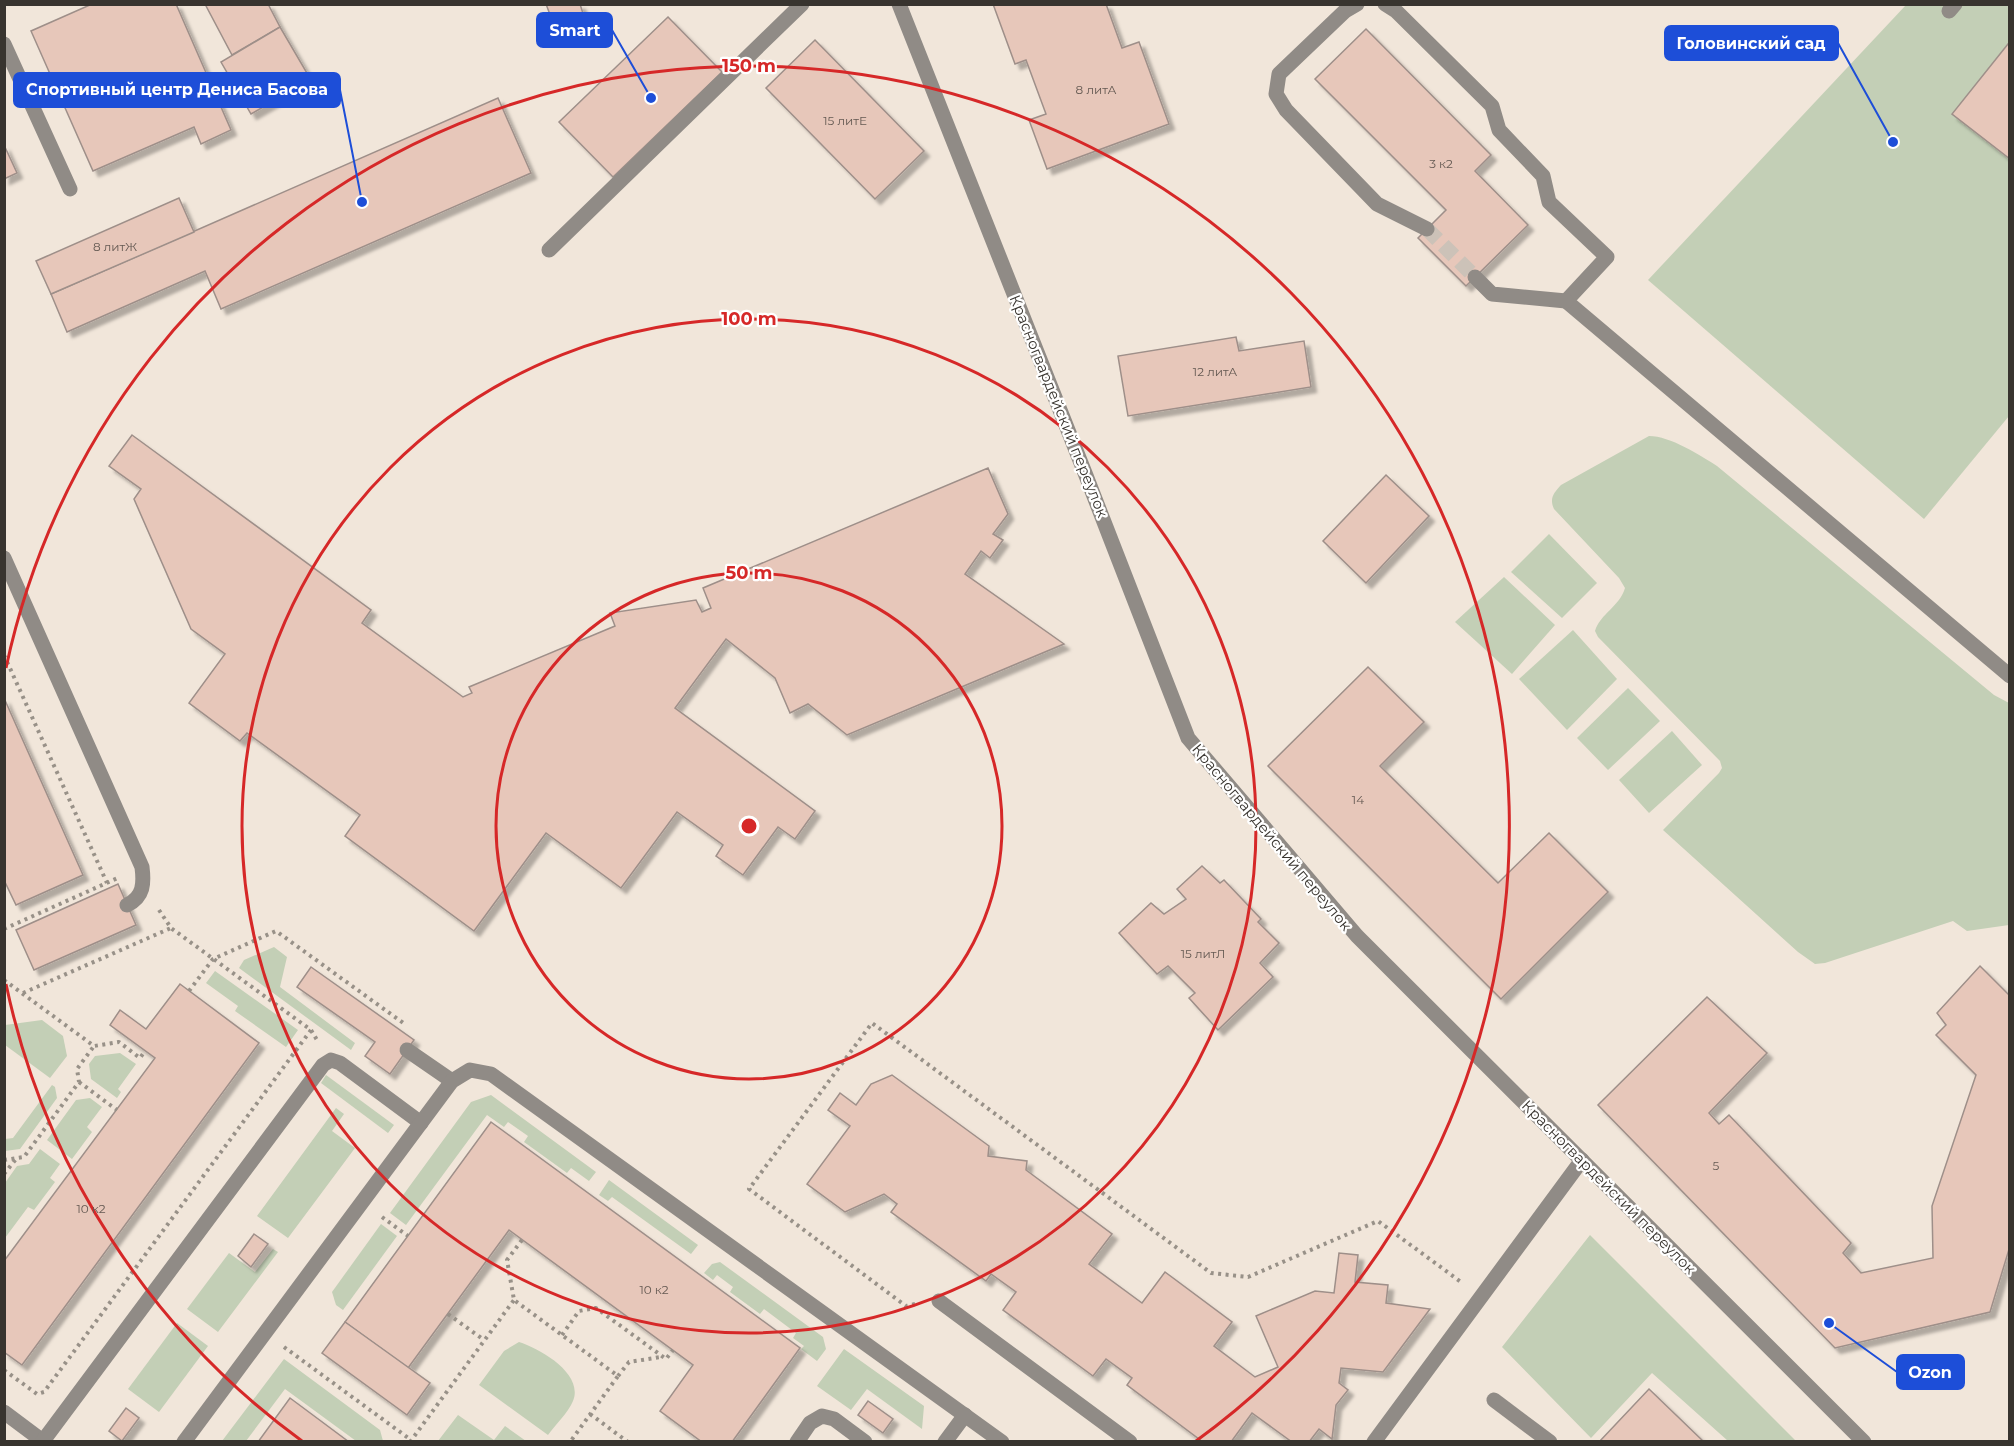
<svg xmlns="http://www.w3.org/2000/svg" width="2014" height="1446" font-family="Montserrat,sans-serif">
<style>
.green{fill:#c3cfb6}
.building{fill:#e7c7ba;stroke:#9e8f89;stroke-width:1.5;filter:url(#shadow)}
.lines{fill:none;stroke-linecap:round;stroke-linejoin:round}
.minor-tunnel{stroke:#ccc2b8;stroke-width:15;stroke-dasharray:15 8;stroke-linecap:butt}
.path{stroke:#989188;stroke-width:4;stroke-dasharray:3 4.5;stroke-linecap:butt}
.minor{stroke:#908b86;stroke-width:15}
.ring{fill:none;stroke:#d62828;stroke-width:3}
.labels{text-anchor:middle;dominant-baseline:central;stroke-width:4.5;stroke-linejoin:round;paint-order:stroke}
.number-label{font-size:12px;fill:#645952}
.street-label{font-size:15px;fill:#38342f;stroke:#fff}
.centre{fill:#d62828;stroke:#fff;stroke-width:3}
.ring-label{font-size:18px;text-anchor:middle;font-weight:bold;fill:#d62828;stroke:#fff;stroke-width:4.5;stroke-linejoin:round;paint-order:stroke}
.leader{fill:none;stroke:#1d4ed8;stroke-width:2}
.callout-dot{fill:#1d4ed8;stroke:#fff;stroke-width:2}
.callout{fill:#1d4ed8;stroke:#1d4ed8;stroke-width:2}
.callout-label{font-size:16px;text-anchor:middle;font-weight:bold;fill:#fff}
</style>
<defs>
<filter id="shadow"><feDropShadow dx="5.5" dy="5.5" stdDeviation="1.5" flood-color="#0004"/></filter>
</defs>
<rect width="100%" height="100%" fill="#f1e6da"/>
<g class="green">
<polygon points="1906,5 2009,5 2009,416 1924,519 1648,280"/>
<path d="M1649 436C1670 436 1700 455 1717 466L1994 695 2009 703V925L1967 931 1953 921 1825 963 1815 964 1798 952 1663 830 1719 773 1722 768 1720 761 1598 637 1595 631C1600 614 1620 606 1625 588L1619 578 1554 509C1549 498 1554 493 1561 485Z"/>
<polygon points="1549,534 1597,583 1562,618 1511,572"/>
<polygon points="1504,577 1555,625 1512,674 1455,622"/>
<polygon points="1573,630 1617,679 1567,730 1519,679"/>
<polygon points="1628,688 1660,721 1608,770 1577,738"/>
<polygon points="1672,731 1702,765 1649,813 1619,780"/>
<polygon points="274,947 287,957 280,987 355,1043 351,1050 239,968 244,960"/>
<polygon points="215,971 298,1030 286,1047 235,1011 238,1006 206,983"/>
<polygon points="42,1020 63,1036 67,1056 50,1078 5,1045 5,1025"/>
<polygon points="120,1053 136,1064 118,1089 121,1092 117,1098 91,1079 89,1064 95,1056"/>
<polygon points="326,1075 394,1125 388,1133 321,1083"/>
<polygon points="52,1085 55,1087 57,1098 20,1149 5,1151 5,1139 13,1138"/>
<polygon points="491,1095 596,1172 589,1181 571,1168 567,1173 524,1142 528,1136 508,1122 504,1127 487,1115 406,1225 390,1213 471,1102"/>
<polygon points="90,1098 102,1107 87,1127 92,1132 72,1159 47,1140 76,1100"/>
<polygon points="336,1108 344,1114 332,1131 355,1148 288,1238 257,1216"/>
<polygon points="40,1149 60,1164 50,1178 55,1182 34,1210 28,1207 5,1238 5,1183 17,1166 29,1164"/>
<polygon points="609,1180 698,1245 691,1254 612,1197 608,1201 599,1195"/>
<polygon points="381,1224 397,1236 343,1310 336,1305 332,1292"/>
<polygon points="1590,1235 1796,1441 1728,1441 1652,1373 1591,1438 1502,1347"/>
<polygon points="273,1249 278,1252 218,1332 187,1309 229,1253 255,1272"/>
<polygon points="720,1262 823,1337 826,1349 817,1361 801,1349 804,1346 793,1338 796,1333 764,1309 760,1314 730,1292 733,1287 717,1275 713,1280 704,1273 712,1264"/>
<polygon points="177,1323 208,1346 159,1412 128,1389"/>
<path d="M519 1342C541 1349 584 1374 573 1401 568 1413 555 1425 548 1435L479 1385 504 1351Z"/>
<polygon points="844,1349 924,1406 922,1429 867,1389 851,1410 817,1386"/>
<polygon points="284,1359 380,1430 383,1441 356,1441 285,1389 246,1441 222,1441"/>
<polygon points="458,1415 494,1440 505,1426 526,1441 438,1441"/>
</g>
<g class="building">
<polygon points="92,4 176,4 231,130 201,144 194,127 93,171 31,31"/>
<polygon points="205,4 268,4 280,27 232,55"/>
<polygon points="546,4 580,4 586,23 557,33"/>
<polygon points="993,4 1106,4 1122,48 1139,42 1169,124 1047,169 1029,120 1046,114 1026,60 1015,64"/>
<polygon points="668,17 722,72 613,177 559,122"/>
<polygon points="280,27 311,80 251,114 221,62"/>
<polygon points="1366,29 1491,155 1475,171 1528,225 1466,286 1418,238 1446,210 1315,79"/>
<polygon points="815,40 924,151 875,199 766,88"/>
<polygon points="2008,44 2010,45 2010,159 1952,114"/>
<polygon points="498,98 531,173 221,309 205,271 67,332 51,294"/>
<polygon points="4,145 17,173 4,179"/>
<polygon points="179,198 194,232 51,294 36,261"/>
<polygon points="1236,337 1239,351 1304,341 1311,387 1128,416 1118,356"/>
<polygon points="132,435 371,610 362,623 463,697 472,693 469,687 615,626 610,613 696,600 702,612 711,608 703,588 988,468 1008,514 993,534 1003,540 990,558 981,551 965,574 1064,644 847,735 808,704 790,713 775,678 726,639 675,708 815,811 795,839 778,827 743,875 716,856 723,845 677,812 621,888 546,833 474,931 345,836 360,815 247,733 240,741 189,703 225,654 191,629 134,499 141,489 109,466"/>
<polygon points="1386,475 1429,516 1366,583 1323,541"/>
<polygon points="1368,667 1424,722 1380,766 1498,883 1549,833 1608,892 1501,999 1268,766"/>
<polygon points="4,698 83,875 16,905 4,880"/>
<polygon points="1202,866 1220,883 1224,880 1261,919 1258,922 1279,943 1260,963 1273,977 1218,1030 1189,998 1195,993 1168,966 1157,974 1119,933 1151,903 1164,914 1186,899 1177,889"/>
<polygon points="118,884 136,925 34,970 16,930"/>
<polygon points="1980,966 2010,996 2010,1246 1990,1312 1835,1348 1598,1105 1707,997 1767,1053 1709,1113 1719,1124 1729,1115 1851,1243 1843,1253 1861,1273 1933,1258 1932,1206 1976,1075 1936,1035 1946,1025 1937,1013"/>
<polygon points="311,967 414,1040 390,1074 365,1056 375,1042 297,987"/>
<polygon points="180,984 259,1043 22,1365 4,1352 4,1261 155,1058 110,1025 120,1010 146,1029"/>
<polygon points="892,1075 989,1146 988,1156 1027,1161 1026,1170 1112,1234 1089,1264 1142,1303 1165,1272 1232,1322 1214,1346 1255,1377 1278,1367 1256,1316 1315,1291 1334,1293 1339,1253 1358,1255 1355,1282 1388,1285 1386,1303 1430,1309 1383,1372 1341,1368 1339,1383 1348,1390 1336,1405 1332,1439 1319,1429 1309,1442 1292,1442 1252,1413 1231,1442 1203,1442 1127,1385 1132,1378 1106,1359 1093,1376 1003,1310 1016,1292 991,1274 986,1281 891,1212 897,1204 884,1194 845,1212 807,1184 850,1126 828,1110 840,1093 856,1105 871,1084"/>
<polygon points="491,1122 800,1348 732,1442 702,1442 660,1411 693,1365 509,1230 408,1368 345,1322"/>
<polygon points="254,1234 268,1244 251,1267 238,1256"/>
<polygon points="345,1322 430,1383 407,1415 322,1353"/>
<polygon points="1649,1389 1704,1442 1599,1442"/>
<polygon points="290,1398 349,1442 258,1442"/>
<polygon points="868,1401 893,1419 883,1433 858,1415"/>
<polygon points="126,1408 139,1418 122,1441 109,1431"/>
</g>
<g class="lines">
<polyline class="minor-tunnel" points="1427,229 1475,277"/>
<g class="path">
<polyline points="4,655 107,883"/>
<polyline points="159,910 171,928 311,1030 317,1040"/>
<polyline points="4,929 120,877"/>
<polyline points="4,980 94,1046 119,1042 140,1058 145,1051"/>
<polyline points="189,991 213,959 276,931 406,1025"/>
<polyline points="23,993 171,928"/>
<polyline points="79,1082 117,1110"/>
<polyline points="4,1160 24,1157 79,1082 77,1069 94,1046"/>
<polyline points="4,1174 16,1159"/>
<polyline points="382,1217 408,1236"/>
<polyline points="522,1240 507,1260 514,1300 618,1376 570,1442"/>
<polyline points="915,1304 906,1306 749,1189 872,1023 1211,1273 1248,1277 1378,1221 1461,1282"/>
<polyline points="448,1314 484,1340"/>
<polyline points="562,1335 579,1311 596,1308 666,1359 673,1350"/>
<polyline points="284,1347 411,1440"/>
<polyline points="4,1370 37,1394 44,1392 311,1030"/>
<polyline points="618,1376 629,1362 661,1357"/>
<polyline points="590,1414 628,1442"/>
<polyline points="410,1442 514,1300"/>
</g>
<g class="minor">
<polyline points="899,4 1085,473 1188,738 1357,936 1864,1442"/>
<polyline points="1357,4 1345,11 1279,74 1276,94 1286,110 1377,204 1427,229"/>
<polyline points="1385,4 1396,11 1492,106 1499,130 1543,176 1549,202 1607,257 1566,301 2010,676"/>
<polyline points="1949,11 1955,4"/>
<polyline points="4,44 70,189"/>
<polyline points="549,250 802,4"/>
<polyline points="1475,277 1492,294 1566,301"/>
<path d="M4 558 142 867C144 883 144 897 127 905"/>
<polyline points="407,1050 452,1081"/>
<polyline points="939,1301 1130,1442"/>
<polyline points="1494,1400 1550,1442"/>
<polyline points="4,1412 44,1442"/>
<polyline points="43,1441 323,1065 331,1060 340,1063 421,1123"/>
<polyline points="184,1442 452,1081 470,1070 491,1074 1002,1442"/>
<polyline points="797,1442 810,1423 822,1416 834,1419 865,1442"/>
<polyline points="945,1442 965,1415"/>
<polyline points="1374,1442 1582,1160"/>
</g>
</g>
<g class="ring">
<circle cx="749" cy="826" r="253"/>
<circle cx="749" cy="826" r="507"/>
<path d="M302 1441A760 760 0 0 1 6 984M6 668A760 760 0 1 1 1196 1441"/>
</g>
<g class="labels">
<g class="number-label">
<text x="1096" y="89">8 литА</text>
<text x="845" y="120">15 литЕ</text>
<text x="1441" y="163">3 к2</text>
<text x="115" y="246">8 литЖ</text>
<text x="1215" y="371">12 литА</text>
<text x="1358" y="799">14</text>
<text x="1203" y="953">15 литЛ</text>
<text x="1716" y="1165">5</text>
<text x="91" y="1208">10 к2</text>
<text x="654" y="1289">10 к2</text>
</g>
<g class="street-label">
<text transform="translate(1059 406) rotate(68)">Красногвардейский переулок</text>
<text transform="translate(1272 837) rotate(50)">Красногвардейский переулок</text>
<text transform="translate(1609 1187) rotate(45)">Красногвардейский переулок</text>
</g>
</g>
<circle cx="749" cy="826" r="9" class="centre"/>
<g class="ring-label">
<text x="749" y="72">150 m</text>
<text x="749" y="325">100 m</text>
<text x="749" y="579">50 m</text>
</g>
<path class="leader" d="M651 98L612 30M1893 142L1838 43M362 202L340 90M1829 1323L1897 1372"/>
<g class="callout-dot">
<circle cx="651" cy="98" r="6"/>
<circle cx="1893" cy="142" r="6"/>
<circle cx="362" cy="202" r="6"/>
<circle cx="1829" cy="1323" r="6"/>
</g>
<g class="callout">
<rect x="537" y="13" width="75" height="34" rx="6"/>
<rect x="1665" y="26" width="173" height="34" rx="6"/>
<rect x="14" y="73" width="326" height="34" rx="6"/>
<rect x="1897" y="1355" width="67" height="34" rx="6"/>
</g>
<g class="callout-label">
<text x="575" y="36">Smart</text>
<text x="1751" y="49">Головинский сад</text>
<text x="177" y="95">Спортивный центр Дениса Басова</text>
<text x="1930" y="1378">Ozon</text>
</g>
<rect width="2014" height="1446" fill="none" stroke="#38342f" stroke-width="12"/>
</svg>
